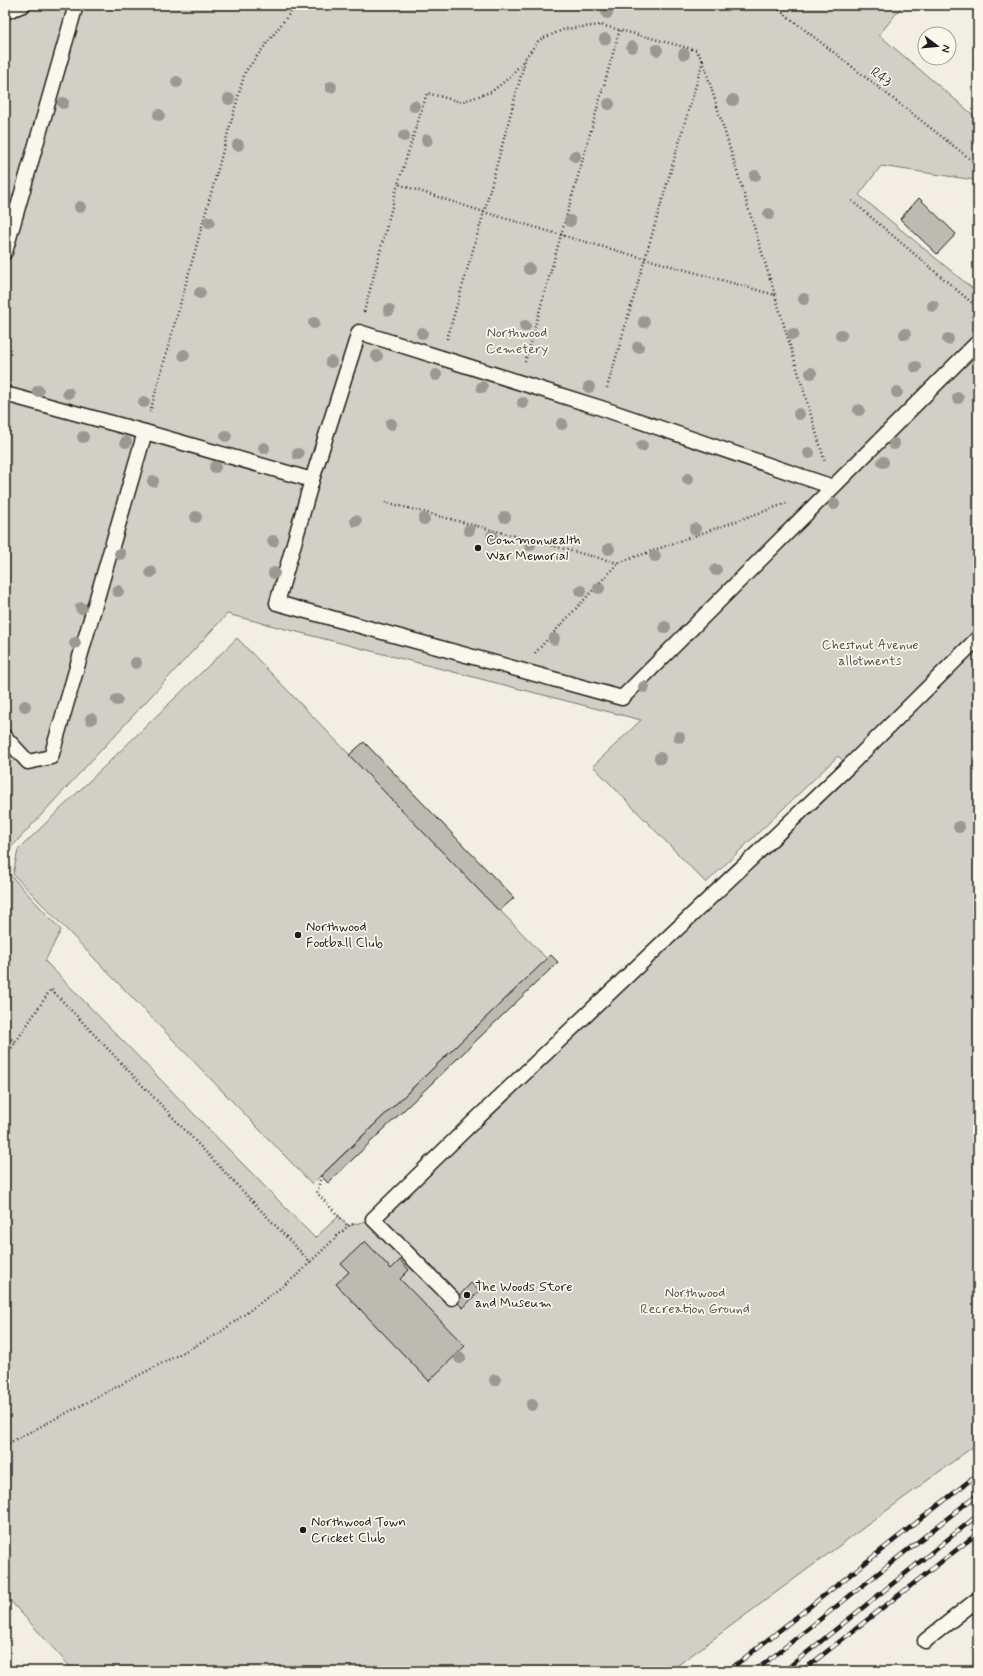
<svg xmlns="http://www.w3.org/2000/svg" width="983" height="1676" font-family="Mynerve,sans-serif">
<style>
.green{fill:#d2cfc6;stroke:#777671}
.building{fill:#bdbab1;stroke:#1c1c1c}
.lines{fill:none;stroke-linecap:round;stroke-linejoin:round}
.service-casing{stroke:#1c1c1c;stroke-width:17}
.path{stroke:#1c1c1c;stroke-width:2.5;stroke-dasharray:1 3;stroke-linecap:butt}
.service{stroke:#fbf7ec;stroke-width:14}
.rail-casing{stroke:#1c1c1c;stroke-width:4.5}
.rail{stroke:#fbf7ec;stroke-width:3;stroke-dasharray:9;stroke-linecap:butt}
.tree{fill:#9b9892}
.poi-dot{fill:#1c1c1c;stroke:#fbf7ec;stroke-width:1.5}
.labels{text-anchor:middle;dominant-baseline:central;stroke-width:3.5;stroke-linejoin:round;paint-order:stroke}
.street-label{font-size:14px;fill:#1c1c1c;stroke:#fbf7ec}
.park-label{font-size:14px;fill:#53524f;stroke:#fbf7ec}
.poi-label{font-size:14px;fill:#1c1c1c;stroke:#fbf7ec;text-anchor:start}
</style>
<rect width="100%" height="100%" fill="#f2eee4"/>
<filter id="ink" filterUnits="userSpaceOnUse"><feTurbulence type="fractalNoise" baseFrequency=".025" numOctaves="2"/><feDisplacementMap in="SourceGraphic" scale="8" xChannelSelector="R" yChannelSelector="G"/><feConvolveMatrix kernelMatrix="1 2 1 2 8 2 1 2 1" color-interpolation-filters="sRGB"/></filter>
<g filter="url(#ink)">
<g class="green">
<polygon points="5,5 903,5 879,35 978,119 978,182 974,180 881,166 859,195 978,293 978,1443 670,1671 74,1671 5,1595 5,869 61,930 45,961 315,1238 339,1216 348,1226 373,1219 849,766 838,756 706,883 593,766 641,720 227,614 5,854"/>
<polygon points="237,638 547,959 312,1184 13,874 18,850"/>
</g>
<g class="building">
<polygon points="919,198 956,234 937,254 900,219"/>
<polygon points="364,742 514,898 499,911 349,755"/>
<polygon points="551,955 558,962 328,1183 321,1176"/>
<polygon points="365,1241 391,1269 400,1260 409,1270 400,1279 465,1346 429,1381 336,1284 349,1272 341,1264"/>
<polygon points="471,1283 479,1291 463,1308 455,1300"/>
</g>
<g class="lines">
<defs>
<g id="service">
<polyline points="5,12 23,5"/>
<polyline points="5,252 76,5"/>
<polyline points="5,394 145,432 312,480"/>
<polyline points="833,487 601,408 359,332 312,480 277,603 622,698 978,342"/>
<polyline points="5,737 28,762 51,757 145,432"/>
<polyline points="452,1298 373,1219 468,1127 849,766 978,638"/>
<polyline points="925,1641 978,1599"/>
</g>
</defs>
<use href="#service" class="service-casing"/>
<g class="path">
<polyline points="773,5 978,165"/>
<polyline points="852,201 978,308"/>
<polyline points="775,295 825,462"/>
<polyline points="364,312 398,184"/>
<polyline points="447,339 484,212 398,184 427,93 461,102 491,92 509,78 525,59"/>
<polyline points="525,362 561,235 484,212 526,57 539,40 565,29 601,25 696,50 703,61"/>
<polyline points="607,388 703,61 775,295 561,235 620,29"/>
<polyline points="150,412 245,72 296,5"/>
<polyline points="385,502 618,563"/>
<polyline points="535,653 618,563 787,503"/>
<polyline points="5,1034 16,1043"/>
<polyline points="5,1058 51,989 310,1262 348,1226 353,1224"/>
<polyline points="321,1176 317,1193 348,1226"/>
<polyline points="5,1445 218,1334 299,1274 310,1262"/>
</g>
<use href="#service" class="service"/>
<defs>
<g id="rail">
<polyline points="728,1671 978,1474"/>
<polyline points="755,1671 978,1494"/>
<polyline points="784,1671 978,1515"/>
<polyline points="802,1671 978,1533"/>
</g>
</defs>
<use href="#rail" class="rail-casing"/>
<use href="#rail" class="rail"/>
</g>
<g class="tree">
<circle cx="607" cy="13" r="6"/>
<circle cx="605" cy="39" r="6"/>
<circle cx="632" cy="47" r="6"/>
<circle cx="657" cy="50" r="6"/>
<circle cx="684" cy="54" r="6"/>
<circle cx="177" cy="82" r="6"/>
<circle cx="331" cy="87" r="6"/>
<circle cx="229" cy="99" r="6"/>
<circle cx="733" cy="100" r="6"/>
<circle cx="63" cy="103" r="6"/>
<circle cx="609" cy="104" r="6"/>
<circle cx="414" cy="106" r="6"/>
<circle cx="159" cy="115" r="6"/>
<circle cx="404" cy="136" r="6"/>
<circle cx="427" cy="140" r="6"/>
<circle cx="238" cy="145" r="6"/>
<circle cx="575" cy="156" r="6"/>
<circle cx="755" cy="176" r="6"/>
<circle cx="80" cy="207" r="6"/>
<circle cx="769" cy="214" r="6"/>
<circle cx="570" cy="221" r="6"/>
<circle cx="209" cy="222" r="6"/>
<circle cx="529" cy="269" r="6"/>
<circle cx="200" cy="293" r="6"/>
<circle cx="804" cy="299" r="6"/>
<circle cx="933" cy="306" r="6"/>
<circle cx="389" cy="310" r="6"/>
<circle cx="644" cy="322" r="6"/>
<circle cx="314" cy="323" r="6"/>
<circle cx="525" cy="326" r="6"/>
<circle cx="422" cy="333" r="6"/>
<circle cx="793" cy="334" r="6"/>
<circle cx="905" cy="334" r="6"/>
<circle cx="841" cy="335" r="6"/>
<circle cx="948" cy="339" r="6"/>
<circle cx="638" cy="347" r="6"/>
<circle cx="184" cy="355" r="6"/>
<circle cx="377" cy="356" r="6"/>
<circle cx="331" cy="362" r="6"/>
<circle cx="916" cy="367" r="6"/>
<circle cx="811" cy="373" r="6"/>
<circle cx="436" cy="375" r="6"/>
<circle cx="482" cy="387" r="6"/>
<circle cx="589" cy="387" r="6"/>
<circle cx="38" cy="391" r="6"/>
<circle cx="897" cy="392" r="6"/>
<circle cx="68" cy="393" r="6"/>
<circle cx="958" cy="398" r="6"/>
<circle cx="144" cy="402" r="6"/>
<circle cx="523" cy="403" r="6"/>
<circle cx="859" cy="410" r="6"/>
<circle cx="799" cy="414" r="6"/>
<circle cx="391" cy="424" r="6"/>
<circle cx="562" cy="424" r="6"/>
<circle cx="226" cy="436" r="6"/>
<circle cx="83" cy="437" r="6"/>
<circle cx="126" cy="442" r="6"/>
<circle cx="894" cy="444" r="6"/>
<circle cx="642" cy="446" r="6"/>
<circle cx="264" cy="448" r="6"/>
<circle cx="809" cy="453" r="6"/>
<circle cx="298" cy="454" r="6"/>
<circle cx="883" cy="462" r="6"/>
<circle cx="215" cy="467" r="6"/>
<circle cx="688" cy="479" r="6"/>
<circle cx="153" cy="481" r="6"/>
<circle cx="834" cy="504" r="6"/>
<circle cx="196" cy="517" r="6"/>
<circle cx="505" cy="517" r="6"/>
<circle cx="424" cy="519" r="6"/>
<circle cx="356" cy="521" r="6"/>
<circle cx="695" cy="529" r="6"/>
<circle cx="469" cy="530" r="6"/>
<circle cx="492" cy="536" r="6"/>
<circle cx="273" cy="541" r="6"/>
<circle cx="530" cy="545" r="6"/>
<circle cx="609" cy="549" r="6"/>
<circle cx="120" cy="554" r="6"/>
<circle cx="655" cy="556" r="6"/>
<circle cx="716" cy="570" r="6"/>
<circle cx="151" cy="572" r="6"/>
<circle cx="274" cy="573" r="6"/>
<circle cx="599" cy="588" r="6"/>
<circle cx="118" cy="591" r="6"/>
<circle cx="581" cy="591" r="6"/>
<circle cx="81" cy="608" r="6"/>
<circle cx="665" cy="627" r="6"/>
<circle cx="554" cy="639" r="6"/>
<circle cx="75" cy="643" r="6"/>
<circle cx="136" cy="663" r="6"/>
<circle cx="644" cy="687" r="6"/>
<circle cx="117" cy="700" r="6"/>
<circle cx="25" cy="706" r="6"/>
<circle cx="91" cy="719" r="6"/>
<circle cx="679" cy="737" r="6"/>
<circle cx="660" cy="758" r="6"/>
<circle cx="959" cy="827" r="6"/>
<circle cx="460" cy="1358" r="6"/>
<circle cx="495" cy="1380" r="6"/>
<circle cx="532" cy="1405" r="6"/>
</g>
</g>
<g class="poi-dot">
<circle cx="478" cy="548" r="4"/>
<circle cx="298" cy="935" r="4"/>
<circle cx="467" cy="1295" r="4"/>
<circle cx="303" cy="1530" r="4"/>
</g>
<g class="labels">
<g class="street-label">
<text transform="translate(881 77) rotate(38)">R43</text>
</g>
<g class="park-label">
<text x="517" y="333">Northwood<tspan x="517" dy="16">Cemetery</tspan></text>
<text x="870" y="645">Chestnut Avenue<tspan x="870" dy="16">allotments</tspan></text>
<text x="695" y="1293">Northwood<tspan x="695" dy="16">Recreation Ground</tspan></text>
</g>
<g class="poi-label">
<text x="486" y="540">Commonwealth<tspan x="486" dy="16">War Memorial</tspan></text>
<text x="306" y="927">Northwood<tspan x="306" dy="16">Football Club</tspan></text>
<text x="475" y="1287">The Woods Store<tspan x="475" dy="16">and Museum</tspan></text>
<text x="311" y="1522">Northwood Town<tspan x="311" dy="16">Cricket Club</tspan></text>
</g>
</g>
<rect width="983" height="1676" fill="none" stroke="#fbf7ec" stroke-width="20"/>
<rect x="10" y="10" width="963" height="1656" fill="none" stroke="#1c1c1c" stroke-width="1.5" filter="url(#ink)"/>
<g transform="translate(937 46) rotate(106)"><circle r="19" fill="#fbf7ec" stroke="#a29f99"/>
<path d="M0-3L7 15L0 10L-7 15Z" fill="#1c1c1c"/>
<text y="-6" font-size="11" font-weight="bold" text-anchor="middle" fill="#1c1c1c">N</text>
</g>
</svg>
